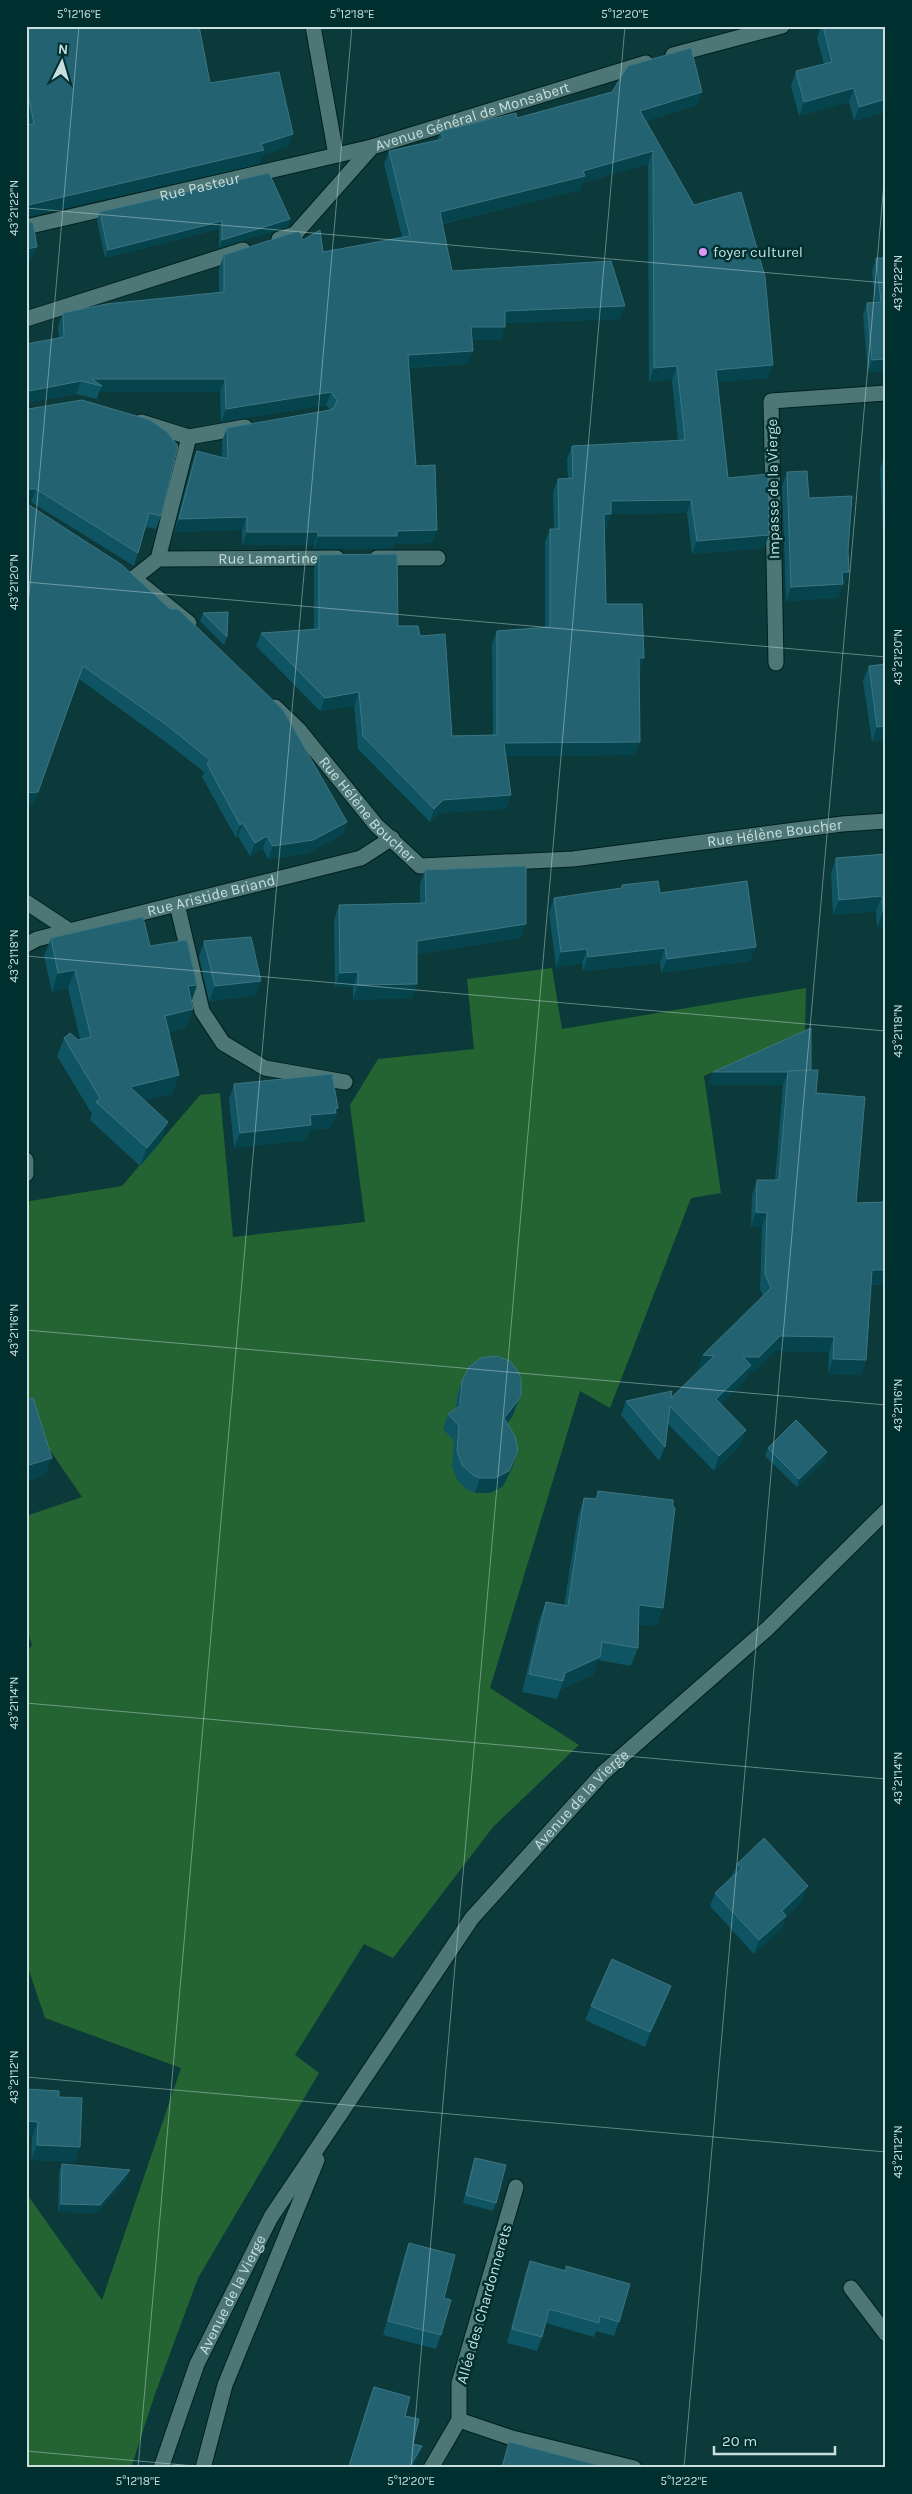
<svg xmlns="http://www.w3.org/2000/svg" width="912" height="2494" font-family="Karla,sans-serif">
<style>
.green{fill:#246433}
.lines{fill:none;stroke-linecap:round;stroke-linejoin:round}
.service-casing{stroke:#001f1f;stroke-width:17}
.minor-casing{stroke:#001f1f;stroke-width:17}
.tertiary-casing{stroke:#001f1f;stroke-width:17}
.service{stroke:#4d7777;stroke-width:15}
.minor{stroke:#4d7777;stroke-width:15}
.tertiary{stroke:#4d7777;stroke-width:15}
.wall{fill:#0f5463}
.shaded-wall{fill:#05434d}
.building{fill:#236271;stroke:#3d7682}
.ticks{fill:none;stroke:#c9dfdf;stroke-width:1;stroke-opacity:0.45}
.poi-dot{fill:#da9af6;stroke:#002f2f;stroke-width:2}
.labels{text-anchor:middle;dominant-baseline:central;stroke-width:5;stroke-linejoin:round;paint-order:stroke}
.street-label{font-size:15px;fill:#c9dfdf;stroke:#002f2f}
.poi-label{font-size:15px;fill:#c9dfdf;stroke:#002f2f;text-anchor:start}
.neatline{fill:none;stroke:#c9dfdf;stroke-width:2}
.ticks-label{font-size:12px;text-anchor:middle;fill:#c9dfdf}
</style>
<rect width="100%" height="100%" fill="#0c3939"/>
<polygon class="green" points="552,968 562,1029 806,988 805,1031 704,1076 721,1193 691,1198 610,1408 580,1391 490,1688 579,1745 493,1827 393,1958 364,1944 295,2055 319,2073 198,2278 155,2394 131,2468 26,2468 26,2193 102,2300 181,2068 45,2018 26,1962 26,1653 32,1645 26,1627 26,1516 82,1497 26,1415 26,1206 30,1201 122,1186 200,1095 220,1093 233,1237 365,1222 350,1105 378,1059 474,1049 467,979"/>
<g class="lines">
<defs>
<g id="service">
<polyline points="177,904 202,1011 223,1043 265,1068 345,1082"/>
<polyline points="26,1160 26,1174"/>
</g>
<g id="minor">
<polyline points="313,26 336,155"/>
<polyline points="673,55 782,26"/>
<path id="s1" d="M26 227 372 147"/>
<path id="s2" d="M279 239 295 234 372 147 646 63"/>
<polyline points="26,319 243,250"/>
<polyline points="141,422 189,437 245,427"/>
<polyline points="377,558 438,558"/>
<path id="s3" d="M158 559 337 558"/>
<polyline points="134,578 158,559 189,437"/>
<polyline points="137,581 189,623"/>
<polyline points="776,663 771,401 886,393"/>
<path id="s4" d="M275 707 299 730 376 825 420 866 573 859 842 824 886 821"/>
<polyline points="26,902 70,931"/>
<path id="s5" d="M26 945 37 939 361 858 392 838"/>
<polyline points="516,2187 459,2383 459,2420 512,2438 634,2468"/>
<polyline points="851,2288 886,2334"/>
<polyline points="431,2468 459,2420"/>
</g>
<g id="tertiary">
<path id="s6" d="M161 2468 197 2364 271 2217 472 1918 603 1773 767 1629 886 1511"/>
<polyline points="203,2468 225,2385 317,2160"/>
</g>
</defs>
<use href="#service" class="service-casing"/>
<use href="#minor" class="minor-casing"/>
<use href="#tertiary" class="tertiary-casing"/>
<use href="#service" class="service"/>
<use href="#minor" class="minor"/>
<use href="#tertiary" class="tertiary"/>
</g>
<g class="wall">
<polygon points="26,26 210,83 288,147 262,155 259,164 26,217"/>
<polygon points="821,26 885,26 886,112 854,121 849,102 799,116 791,86 796,71 824,64 817,38"/>
<polygon points="697,105 646,121 768,378 718,382 728,478 769,535 764,548 692,554 687,513 611,514 607,527 605,527 606,604 639,672 635,755 506,756 511,795 506,809 439,813 430,822 358,749 354,706 320,711 256,646 261,633 314,630 314,568 319,555 398,626 420,636 452,736 493,735 492,644 497,631 545,627 545,542 550,529 554,529 553,492 558,479 568,479 567,459 572,446 678,441 672,380 649,382 648,164 582,183 580,190 442,224 452,271 620,319 505,323 501,340 472,340 468,364 409,368 416,466 437,530 432,543 394,544 392,549 314,549 314,545 242,545 242,530 174,532 192,464 197,451 222,458 222,441 227,428 330,410 326,405 221,422 220,392 99,392 97,399 76,394 26,403 26,344 59,338 58,326 63,313 219,292 219,268 224,255 303,240 323,252 402,237 384,164 389,151 437,141 441,131 517,118"/>
<polygon points="100,212 290,219 287,227 219,248 219,229 105,258 97,220"/>
<polygon points="876,258 886,258 886,371 868,372 863,315 867,303 875,303 872,271"/>
<polygon points="26,408 161,516 156,529 146,527 134,566 31,502 26,502"/>
<polygon points="886,454 886,535 883,535 880,468"/>
<polygon points="787,472 809,498 844,586 842,586 838,598 786,601 782,486"/>
<polygon points="26,503 347,822 342,835 308,853 268,859 263,849 250,856 238,836 236,838 202,777 204,772 163,740 79,679 33,805"/>
<polygon points="203,613 227,637 224,645 200,621"/>
<polygon points="869,666 886,740 872,742 863,681"/>
<polygon points="886,854 886,953 885,927 877,927 876,911 833,915 831,873 836,858"/>
<polygon points="425,870 521,938 417,954 417,984 412,998 353,1000 353,987 335,987 334,920 339,905 420,903 420,884"/>
<polygon points="622,885 660,893 750,961 661,973 660,963 583,971 582,963 556,967 549,913 554,898 621,889"/>
<polygon points="51,938 150,946 197,985 191,1002 193,1009 186,1028 168,1032 179,1075 172,1094 145,1100 162,1140 140,1166 90,1120 92,1114 57,1056 64,1038 78,1040 80,1039 68,988 52,992 44,956"/>
<polygon points="204,941 261,981 255,996 209,1001 199,957"/>
<polygon points="811,1070 816,1093 856,1203 886,1202 886,1284 871,1285 866,1360 861,1375 828,1374 829,1352 775,1351 754,1372 749,1371 746,1379 721,1404 746,1430 740,1445 714,1471 668,1424 665,1447 659,1461 621,1415 626,1401 671,1398 699,1370 697,1370 703,1355 763,1296 760,1289 762,1227 751,1227 752,1195 757,1180 775,1180 783,1085 708,1085 713,1072"/>
<polygon points="234,1084 338,1108 333,1123 332,1123 330,1128 310,1130 306,1140 234,1148 229,1099"/>
<polygon points="462,1381 515,1410 512,1417 507,1423 513,1466 503,1486 490,1493 475,1493 468,1490 457,1480 452,1466 454,1441 443,1429 448,1414 456,1409 457,1396"/>
<polygon points="768,1448 825,1460 797,1487 765,1456"/>
<polygon points="598,1491 657,1626 638,1624 638,1648 631,1666 598,1660 593,1675 560,1690 557,1699 522,1692 539,1620 546,1602 564,1606 578,1516 584,1498 595,1499"/>
<polygon points="737,1864 803,1900 786,1917 781,1930 754,1954 710,1906 715,1893 732,1876"/>
<polygon points="671,1986 666,2000 645,2047 585,2020 591,2006"/>
<polygon points="26,2089 59,2097 75,2162 31,2160 32,2137 26,2136"/>
<polygon points="475,2158 496,2203 493,2211 463,2203 472,2166"/>
<polygon points="62,2164 127,2178 97,2213 58,2212 59,2172"/>
<polygon points="409,2243 444,2298 441,2335 436,2349 383,2335 404,2257"/>
<polygon points="530,2261 565,2271 566,2266 619,2322 614,2336 596,2331 594,2337 546,2323 542,2337 537,2351 507,2343 525,2275"/>
<polygon points="374,2387 413,2444 422,2446 416,2461 413,2468 348,2468 368,2402"/>
<polygon points="509,2442 605,2468 501,2468"/>
</g>
<g class="shaded-wall">
<polygon points="324,26 341,26 323,30"/>
<polygon points="854,88 849,102 799,116 804,102"/>
<polygon points="702,92 697,105 636,124 640,111"/>
<polygon points="886,99 886,112 854,121 859,107"/>
<polygon points="293,134 288,147 262,155 259,164 26,217 26,207 28,205 261,144"/>
<polygon points="653,151 648,164 582,183 580,190 435,225 440,212"/>
<polygon points="290,219 287,227 219,248 222,240"/>
<polygon points="222,221 219,229 105,258 108,250"/>
<polygon points="37,247 32,260 26,262 26,249"/>
<polygon points="625,306 620,319 500,324 505,311"/>
<polygon points="471,327 505,327 501,340 466,340"/>
<polygon points="473,351 468,364 403,368 408,355"/>
<polygon points="886,359 886,371 868,372 872,360"/>
<polygon points="773,365 768,378 712,383 716,370"/>
<polygon points="677,366 672,380 649,382 654,368"/>
<polygon points="92,379 225,379 220,392 99,392 102,386"/>
<polygon points="81,381 76,394 26,403 26,393 29,391"/>
<polygon points="331,392 326,405 221,422 226,409"/>
<polygon points="26,489 36,489 31,502 26,502"/>
<polygon points="691,500 687,513 611,514 607,527 600,527 604,514 611,501"/>
<polygon points="247,517 242,530 174,532 179,519"/>
<polygon points="437,530 432,543 394,544 392,549 314,549 318,536 397,531"/>
<polygon points="247,532 318,532 314,545 242,545"/>
<polygon points="769,535 764,548 692,554 697,541"/>
<polygon points="842,572 849,572 844,586 842,586 838,598 786,601 791,587"/>
<polygon points="639,658 644,658 640,672"/>
<polygon points="359,692 354,706 320,711 325,698"/>
<polygon points="886,726 886,740 872,742 877,727"/>
<polygon points="640,742 635,755 500,756 504,743"/>
<polygon points="38,792 33,805 26,806 26,793"/>
<polygon points="511,795 506,809 439,813 430,822 434,809 443,800"/>
<polygon points="347,822 342,835 308,853 268,859 273,846"/>
<polygon points="243,823 238,836 236,838 240,825"/>
<polygon points="267,836 263,849 250,856 255,843"/>
<polygon points="882,896 876,911 833,915 839,900"/>
<polygon points="883,912 886,912 886,925 885,927 877,927"/>
<polygon points="526,924 521,938 411,955 417,941"/>
<polygon points="756,947 750,961 661,973 667,959"/>
<polygon points="665,948 660,963 583,971 588,957"/>
<polygon points="587,949 582,963 556,967 561,952"/>
<polygon points="75,970 68,988 52,992 58,973"/>
<polygon points="358,972 353,987 335,987 340,973"/>
<polygon points="261,981 255,996 209,1001 215,986"/>
<polygon points="417,984 412,998 353,1000 358,985"/>
<polygon points="197,985 191,1003 188,986"/>
<polygon points="193,1009 186,1028 158,1034 165,1016"/>
<polygon points="713,1072 788,1072 783,1085 708,1085"/>
<polygon points="179,1075 172,1094 124,1106 130,1087"/>
<polygon points="338,1108 333,1123 332,1123 330,1128 310,1130 306,1140 234,1148 240,1133"/>
<polygon points="168,1122 162,1140 140,1166 147,1148"/>
<polygon points="756,1212 767,1213 762,1227 751,1227"/>
<polygon points="872,1270 886,1270 886,1284 867,1285"/>
<polygon points="780,1336 834,1337 829,1352 775,1351 754,1372 749,1371 746,1379 711,1414 716,1399 743,1357"/>
<polygon points="703,1355 714,1356 708,1370 697,1370"/>
<polygon points="833,1359 866,1360 861,1375 828,1374"/>
<polygon points="521,1395 512,1417 499,1433 504,1418"/>
<polygon points="746,1430 740,1445 714,1471 719,1456"/>
<polygon points="518,1451 513,1466 503,1486 490,1493 475,1493 480,1478"/>
<polygon points="827,1452 825,1460 797,1487 799,1479"/>
<polygon points="52,1458 45,1476 26,1482 26,1466"/>
<polygon points="639,1605 663,1608 657,1626 632,1623"/>
<polygon points="600,1657 593,1675 560,1690 563,1681 565,1673"/>
<polygon points="808,1886 803,1900 786,1917 781,1930 754,1954 759,1940 782,1911"/>
<polygon points="671,1986 666,2000 645,2047 650,2032"/>
<polygon points="26,2121 38,2122 32,2137 26,2136"/>
<polygon points="37,2145 80,2147 75,2162 31,2160"/>
<polygon points="130,2170 127,2178 97,2213 58,2212 61,2204"/>
<polygon points="422,2446 416,2461 413,2468 409,2468"/>
</g>
<g class="building">
<polygon points="26,26 199,26 210,83 279,72 293,134 261,144 264,150 28,205 26,207 26,125 34,124 26,84"/>
<polygon points="823,26 885,26 886,30 886,99 859,107 854,88 804,102 796,71 832,62"/>
<polygon points="691,48 702,92 640,111 694,205 741,192 765,277 773,365 716,370 728,478 768,474 769,535 697,541 691,500 611,501 611,514 604,514 606,604 642,604 644,658 639,658 640,742 504,743 511,795 443,800 434,809 363,736 359,692 325,698 261,633 319,629 319,555 397,554 398,626 418,626 420,636 445,634 452,736 497,735 497,631 550,627 550,529 559,529 558,479 573,478 572,446 685,440 677,366 654,368 653,151 583,171 585,176 440,212 452,271 611,261 625,306 505,311 505,327 471,327 473,351 408,355 416,466 435,465 437,530 397,531 397,536 318,536 318,532 247,532 247,517 179,519 197,451 228,459 227,428 330,410 334,408 337,400 331,392 226,409 225,379 92,379 102,386 81,381 29,391 26,393 26,344 64,337 63,313 106,304 224,292 224,255 299,231 303,240 320,230 323,252 410,236 389,151 443,139 441,131 516,113 517,118 612,92 628,66"/>
<polygon points="269,173 290,219 222,240 222,221 108,250 100,212"/>
<polygon points="26,221 33,223 37,247 26,249"/>
<polygon points="26,257 28,268 26,268"/>
<polygon points="876,258 886,258 886,359 872,360 867,303 881,302"/>
<polygon points="82,400 150,420 167,432 178,446 161,516 149,513 138,553 36,489 26,489 26,408 28,409"/>
<polygon points="807,471 809,498 852,496 848,551 849,572 842,572 843,584 791,587 787,472"/>
<polygon points="26,503 122,565 170,609 178,609 283,710 347,822 313,840 273,846 267,836 255,843 243,823 240,825 207,764 210,760 168,726 83,666 38,792 26,793"/>
<polygon points="228,612 227,637 203,613"/>
<polygon points="886,664 886,726 877,727 869,666"/>
<polygon points="886,854 886,912 883,912 882,896 839,900 836,858"/>
<polygon points="526,866 526,924 417,941 417,984 358,985 358,972 340,973 339,905 426,903 425,870"/>
<polygon points="658,881 660,893 747,881 756,947 667,959 665,948 588,957 587,949 561,952 554,898 622,888 622,885"/>
<polygon points="143,917 150,946 187,940 197,985 188,986 193,1009 165,1016 179,1075 130,1087 168,1122 147,1148 96,1102 100,1098 64,1038 70,1033 78,1040 91,1037 75,970 58,973 51,938"/>
<polygon points="251,937 261,981 215,986 204,941"/>
<polygon points="811,1028 811,1070 788,1071 788,1072 713,1072"/>
<polygon points="818,1070 816,1093 865,1097 856,1203 886,1202 886,1270 872,1270 866,1360 833,1359 834,1337 780,1336 759,1357 743,1357 751,1365 716,1399 746,1430 719,1456 670,1406 665,1447 626,1401 672,1391 671,1398 714,1356 703,1355 771,1288 765,1274 767,1213 756,1212 757,1180 779,1180 788,1071"/>
<polygon points="332,1074 338,1108 335,1109 336,1113 310,1115 311,1125 240,1133 234,1084"/>
<polygon points="496,1356 510,1361 519,1373 521,1380 521,1395 517,1402 504,1418 515,1436 518,1451 509,1471 495,1478 480,1478 473,1475 462,1465 457,1451 459,1426 448,1414 460,1406 462,1381 469,1367 481,1358"/>
<polygon points="33,1398 52,1458 26,1466 26,1400"/>
<polygon points="796,1420 827,1452 799,1479 768,1448"/>
<polygon points="598,1491 673,1500 673,1507 675,1508 663,1608 639,1605 638,1648 602,1642 600,1657 565,1673 563,1681 529,1674 546,1602 568,1606 584,1498 597,1499"/>
<polygon points="764,1838 808,1886 782,1911 786,1916 759,1940 715,1893 742,1868 737,1864"/>
<polygon points="612,1959 671,1986 650,2032 591,2006"/>
<polygon points="26,2089 59,2091 59,2097 82,2098 80,2147 37,2145 38,2122 26,2121"/>
<polygon points="475,2158 506,2165 496,2203 466,2195"/>
<polygon points="62,2164 130,2170 100,2205 61,2204"/>
<polygon points="409,2243 455,2255 444,2298 451,2300 441,2335 388,2321"/>
<polygon points="530,2261 566,2271 566,2266 630,2284 619,2322 600,2316 599,2323 549,2309 542,2337 512,2329"/>
<polygon points="374,2387 410,2397 405,2416 419,2419 413,2444 422,2446 409,2468 353,2468 349,2466"/>
<polygon points="509,2442 605,2467 605,2468 502,2468"/>
</g>
<path class="ticks" d="M26 208 886 283M26 582 886 657M26 629 79 26M26 956 886 1031M26 1330 886 1405M26 1703 886 1779M26 2077 886 2152M26 2451 217 2468M138 2468 352 26M411 2468 625 26M684 2468 886 160"/>
<circle class="poi-dot" cx="703" cy="252" r="5"/>
<g class="labels">
<g class="street-label">
<text stroke="none"><textPath href="#s2" startOffset="238">Avenue Général de Monsabert</textPath></text>
<text stroke="none"><textPath href="#s1" startOffset="178">Rue Pasteur</textPath></text>
<text transform="translate(773 489) rotate(-91)">Impasse de la Vierge</text>
<text stroke="none"><textPath href="#s3" startOffset="110">Rue Lamartine</textPath></text>
<text stroke="none"><textPath href="#s4" startOffset="138">Rue Hélène Boucher</textPath></text>
<text stroke="none"><textPath href="#s4" startOffset="572">Rue Hélène Boucher</textPath></text>
<text stroke="none"><textPath href="#s5" startOffset="192">Rue Aristide Briand</textPath></text>
<text stroke="none"><textPath href="#s6" startOffset="796">Avenue de la Vierge</textPath></text>
<text stroke="none"><textPath href="#s6" startOffset="188">Avenue de la Vierge</textPath></text>
<text transform="translate(484 2304) rotate(-74)">Allée des Chardonnerets</text>
</g>
<g class="poi-label">
<text x="713" y="252">foyer culturel</text>
</g>
</g>
<rect width="912" height="2494" fill="none" stroke="#002f2f" stroke-width="55"/>
<g transform="translate(62 62) rotate(5)" stroke="#002f2f" stroke-width="4" paint-order="stroke">
<path d="M0-4L9 19L0 12L-9 19Z" fill="#c9dfdf"/>
<text y="-8" font-size="14" font-weight="bold" text-anchor="middle" fill="#c9dfdf">N</text>
</g>
<path d="M714 2446v8h121v-8" fill="none" stroke="#c9dfdf" stroke-width="2.5"/>
<text x="722" y="2446" font-size="15" fill="#c9dfdf" stroke="#002f2f" stroke-width="4" paint-order="stroke">20 m</text>
<rect x="28" y="28" width="856" height="2438" class="neatline"/>
<g class="ticks-label">
<text x="79" y="18">5°12'16"E</text>
<text x="352" y="18">5°12'18"E</text>
<text x="625" y="18">5°12'20"E</text>
<text transform="translate(14 208) rotate(-90)" y="4">43°21'22"N</text>
<text transform="translate(898 283) rotate(-90)" y="4">43°21'22"N</text>
<text transform="translate(14 582) rotate(-90)" y="4">43°21'20"N</text>
<text transform="translate(898 657) rotate(-90)" y="4">43°21'20"N</text>
<text transform="translate(14 956) rotate(-90)" y="4">43°21'18"N</text>
<text transform="translate(898 1031) rotate(-90)" y="4">43°21'18"N</text>
<text transform="translate(14 1330) rotate(-90)" y="4">43°21'16"N</text>
<text transform="translate(898 1405) rotate(-90)" y="4">43°21'16"N</text>
<text transform="translate(14 1703) rotate(-90)" y="4">43°21'14"N</text>
<text transform="translate(898 1778) rotate(-90)" y="4">43°21'14"N</text>
<text transform="translate(14 2077) rotate(-90)" y="4">43°21'12"N</text>
<text transform="translate(898 2152) rotate(-90)" y="4">43°21'12"N</text>
<text x="138" y="2485">5°12'18"E</text>
<text x="411" y="2485">5°12'20"E</text>
<text x="684" y="2485">5°12'22"E</text>
</g>
</svg>
